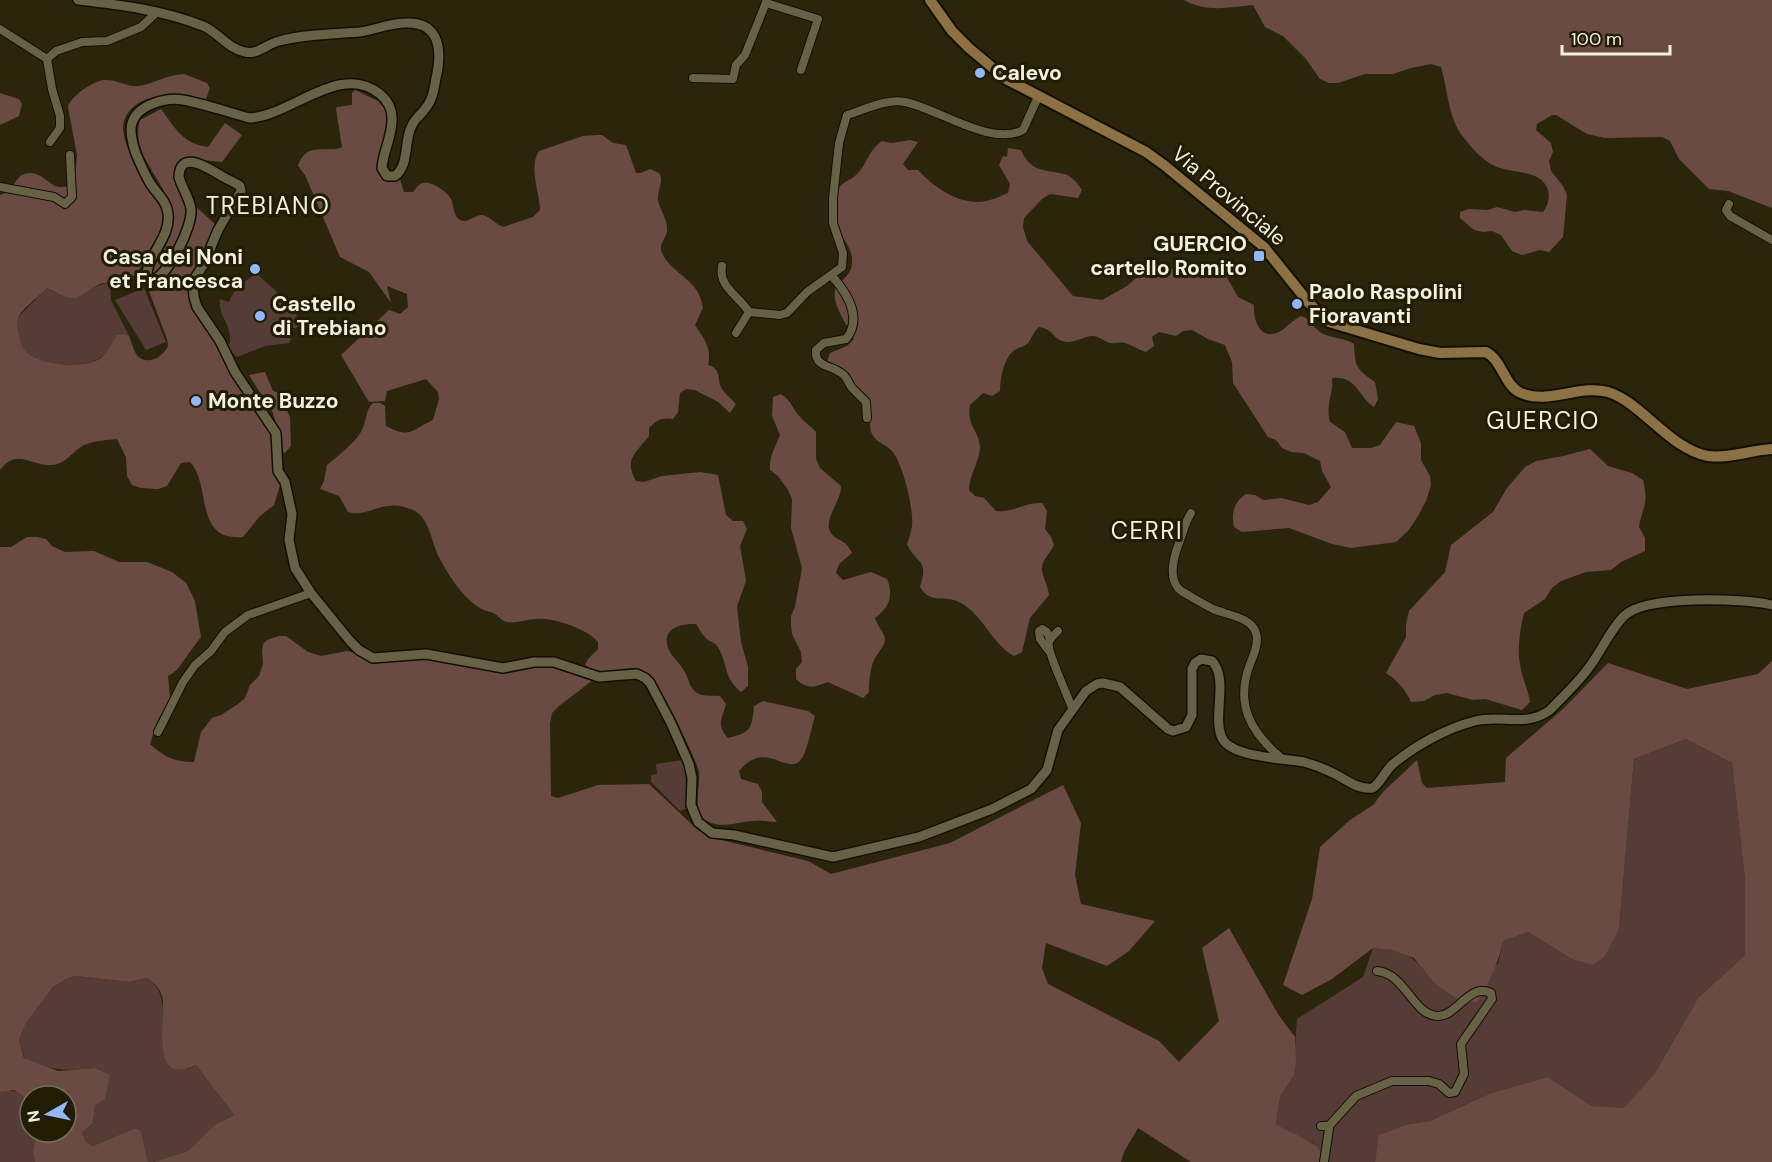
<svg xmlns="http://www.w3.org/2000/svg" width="1772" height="1162" font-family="'DM Sans',sans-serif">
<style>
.green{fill:#553c36}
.forest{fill:#694b44}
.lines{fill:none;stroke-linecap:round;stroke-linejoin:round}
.minor-casing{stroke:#130f00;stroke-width:10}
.tertiary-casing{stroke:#130f00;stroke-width:12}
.secondary-casing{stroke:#130f00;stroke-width:14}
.minor{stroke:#676145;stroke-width:8}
.tertiary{stroke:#676145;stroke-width:9}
.secondary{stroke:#8c7143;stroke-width:10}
.poi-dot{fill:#90b8fd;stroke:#211c02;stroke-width:2}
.labels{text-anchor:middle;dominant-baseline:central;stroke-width:6;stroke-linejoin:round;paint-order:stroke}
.poi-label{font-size:21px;font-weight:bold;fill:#f4f1e1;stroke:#211c02;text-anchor:start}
.street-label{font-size:21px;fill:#f4f1e1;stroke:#211c02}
.quarter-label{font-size:24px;letter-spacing:1.5px;fill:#f4f1e1;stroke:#211c02}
</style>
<rect width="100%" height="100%" fill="#2b260b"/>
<g class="green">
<path d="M257 274 287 301 303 326 290 329 291 340 289 343 265 346 237 357 220 341 230 344C232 322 218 318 220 299L229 302C234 288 244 281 257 274Z"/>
<path d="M110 282 111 300 129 336 123 334 117 335C112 343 108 353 100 358 83 369 36 366 23 350 17 341 17 327 18 317L47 288 63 296 80 297 94 287Z"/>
<polygon points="144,288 166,342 146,350 115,300"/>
<path d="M1686 739 1732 763 1745 880V955L1698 998 1655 1073 1624 1109 1592 1106 1548 1077 1491 1093 1430 1121 1408 1124 1380 1135 1375 1162H1324L1313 1143 1300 1138 1276 1124 1280 1097 1293 1077 1297 1019 1363 977 1373 948C1410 951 1413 956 1435 984L1498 964 1503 941 1528 932 1572 959 1619 929 1634 759Z"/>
<polygon points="683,760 689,784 686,791 688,808 680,811 651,782 651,775 657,774 656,764"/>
<path d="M76 976 129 982 147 978C170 991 162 1027 163 1050L188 1069 196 1065 234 1115 214 1125 188 1151 153 1162H148L141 1131 135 1128 93 1146 86 1142 82 1132 93 1123 95 1105V1068C67 1071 51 1071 25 1059L19 1040 26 1023 53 987 68 978Z"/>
<polygon points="7,1090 20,1092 30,1100 30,1132 36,1132 33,1151 35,1162 0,1162 0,1092"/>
</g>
<g class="forest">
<path d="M1184 0H1772V208L1728 191 1709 189 1679 159 1670 141 1662 137 1605 138 1587 134 1556 115H1552L1537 124 1536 130 1551 143 1553 152 1549 161 1551 171 1563 186 1567 195 1563 237 1549 252 1540 250 1522 255 1512 251 1501 235 1492 231 1483 232 1474 230 1460 218V212L1469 209 1488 210 1497 207 1515 212 1524 210 1543 212C1548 205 1550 199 1548 190 1541 169 1512 174 1495 166 1483 161 1472 148 1464 138 1448 119 1448 90 1441 67L1431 64 1411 68 1393 74H1365L1338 83H1329L1320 79 1306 59 1283 36 1265 27 1253 5C1229 7 1207 13 1184 0Z"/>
<path d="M184 74 207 83 210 88 206 99C180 99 143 87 126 116 115 134 139 172 149 187 154 193 159 199 161 206 163 210 164 215 164 220 163 233 139 276 127 281 119 285 109 281 100 284 90 287 83 299 72 298 63 298 55 291 47 288 40 296 21 309 18 318 17 322 18 327 18 331 20 339 20 347 26 352 41 366 85 369 101 358 108 352 112 342 117 335L123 334 129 336C132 343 134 354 140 358 151 365 164 355 168 346L167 339 149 291H157L161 285 160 282 165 276 194 205 216 225 218 230 188 289 193 311 215 342 267 426 278 458 281 482 274 505 260 516 243 537C193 541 212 485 190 462L181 463 167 486 158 489 141 488 132 485 127 476 126 457 117 439C106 440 94 441 84 445 73 451 66 464 52 465 31 467 18 447 0 470V195C17 190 14 173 30 173 49 174 51 196 74 183L77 155 68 107C70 97 94 80 105 80 116 79 127 87 138 86 154 84 165 75 184 74Z"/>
<path d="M355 90 378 101 386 110V128L380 172 400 179 404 192H413C416 189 418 184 423 183 431 181 447 191 451 199 454 205 453 216 460 220 469 224 474 214 483 215 490 217 496 224 503 227L533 217 540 210C540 192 528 168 539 151L583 136 597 135H602L613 143 626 145 636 173H641L650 169 659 173 661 177C662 185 657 192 658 200 660 211 668 219 667 231 666 239 658 244 662 253 673 276 699 278 703 308L695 325C704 339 712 347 708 365 722 369 716 378 722 389 725 394 732 399 736 404L730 413 718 402 695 390 686 389 680 393 678 412 673 419C662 417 656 420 649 428V436C637 452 623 459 636 481L644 482 662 476 700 472 718 475 726 515 733 521H743L747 529 740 546 746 581 737 606 741 642 748 667V686L741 692C724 678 728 666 719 649 716 643 713 643 708 640 703 636 699 629 696 624 676 623 658 632 671 654 675 659 680 664 683 669 689 677 688 687 697 693 703 697 712 695 720 696L726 704C722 719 716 725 728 738 751 733 752 728 754 706L763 701 808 711 815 716C812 726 807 751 802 758 788 779 767 737 739 771L741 779 758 784 762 792V802L777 822C770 822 762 820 754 821 740 821 723 829 709 822 690 814 701 789 699 772 697 760 659 683 650 675 631 658 603 681 585 665L588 659 598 649V642C588 629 552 617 536 619 526 619 514 625 504 621 500 619 497 614 493 613 489 611 484 611 480 608 463 598 449 576 440 559 432 545 430 519 415 511 384 495 369 519 348 512L339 496 320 489 324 481 327 465C337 457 357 441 362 430 367 420 365 410 373 403H380L385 406 386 426C410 439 411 430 433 420L439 399 438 392 426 379 387 391 385 401 369 402 341 355 389 310 400 314 408 307 407 294 387 286 391 303 369 272 340 257 305 175 298 166C306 140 328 154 342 147L336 109 337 107 352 105V93Z"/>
<polygon points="0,93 19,99 22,104 19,116 0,125"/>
<path d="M161 109C175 128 183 144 208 147L225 123 242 135 222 162 193 159 182 164C183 179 186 196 186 211 187 233 170 264 153 276L151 274 152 271C159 257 171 240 172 224 176 186 128 159 140 120Z"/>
<path d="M910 140 918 142 903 164 908 170H918C935 189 964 208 990 200 996 199 1002 195 1008 193L1010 184 999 165 1003 156 1007 157 1008 148 1021 150C1031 173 1044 169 1064 174 1071 175 1078 184 1082 190L1078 198 1050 194 1042 199 1024 218 1023 227 1027 241 1073 296 1102 300 1127 286 1142 273 1160 269 1170 268 1188 274 1216 272 1225 274 1238 297 1254 305C1253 319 1259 339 1277 333 1285 330 1292 320 1301 316 1312 320 1312 326 1320 332 1330 339 1344 337 1354 344 1355 367 1356 369 1375 382L1378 399 1374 407C1357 396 1358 376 1332 378 1334 395 1325 403 1330 422L1345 432 1352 448H1371L1380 445 1396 422 1414 426 1421 443V460L1430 476 1431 485 1426 501 1418 516 1408 531 1396 542 1351 548 1332 544 1289 528 1242 532 1234 527C1231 513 1234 502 1246 494L1255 495 1263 500 1281 498 1309 505 1318 502 1331 487 1322 471 1320 461 1304 453 1291 452 1282 448 1276 440 1268 437 1233 383 1232 362 1225 345 1208 339 1192 330 1183 331 1176 336 1159 332 1152 337 1154 346 1146 352C1138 350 1133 345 1125 343 1120 341 1116 344 1111 343 1105 342 1100 337 1094 336 1084 335 1073 345 1062 341 1052 337 1053 329 1039 327 1033 332 1032 338 1028 343 1023 348 1019 347 1015 350 1004 356 1000 380 1000 391L992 396 983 393 970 405C966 426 979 430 980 447 980 461 969 475 969 490L975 496 984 498 996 511C1013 513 1025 502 1042 503L1047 511 1045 529 1051 537 1054 545C1051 552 1043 559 1042 567 1041 575 1048 585 1049 595L1030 618 1022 652 1014 656C991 643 984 616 961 603 944 593 931 606 920 587 929 557 917 566 907 544 909 539 911 532 912 526 914 509 903 464 892 451 887 445 878 443 874 437 866 427 874 413 867 401 858 388 839 373 827 362L830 353 847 346 854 339C849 327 826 298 838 285 844 279 852 272 852 263 853 252 847 245 843 237 837 225 831 199 839 188 843 181 852 180 857 174 868 163 867 152 882 141L892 143Z"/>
<polygon points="265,372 273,391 279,393 290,417 291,446 284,454 273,413 249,375"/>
<path d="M781 394C791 400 793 410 801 418 805 423 811 426 816 432V459L820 468 841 486C842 501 822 520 831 533 837 542 845 538 852 553L839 564 836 573 843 580 871 572 887 579C894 595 889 608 875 618 877 626 885 633 885 640 884 647 878 652 875 658 870 668 869 680 869 692L863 698 828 682C814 687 808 690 796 679V669L802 662 801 652 792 634 791 625V616L795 607 802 568 791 528 792 499 788 490 778 476 770 470C769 456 775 448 780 435L772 416 773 397Z"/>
<path d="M1590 449 1608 466 1632 473 1643 480C1649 504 1643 505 1639 527L1645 538V551L1621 562 1611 570 1586 572 1561 581 1552 588 1545 599 1524 613C1520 629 1517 650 1520 665 1522 678 1528 689 1530 702L1522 710 1485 699 1473 700 1447 693 1435 695 1424 701 1411 702C1405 689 1398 681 1386 673L1406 637V624L1409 611 1445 572 1451 545 1493 512 1507 488 1525 467 1536 461 1563 456Z"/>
<path d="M27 537H37L46 539 52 546 65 552 94 551 119 562H147L172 572 186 583 195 601 201 637C198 641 195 645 192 649 183 660 181 669 168 676L170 698 157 722 150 744C164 757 175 762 194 762L201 732 212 718 221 715 238 704 245 698 250 685 259 676 263 664 262 651 263 644 267 640 279 636H286L308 652 321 656 347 651 366 656 553 666 593 680 559 706 552 713 550 724 551 796 558 798 598 785 649 784 699 831 717 839 808 861 831 874 950 843 1063 785 1081 823 1075 875 1081 904 1155 921 1129 951 1107 966 1046 943 1042 968 1048 984 1159 1041 1179 1062 1219 1021 1202 948 1229 928 1278 1014 1295 1037 1296 1062 1293 1077 1280 1097 1276 1124C1284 1129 1315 1143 1318 1148 1321 1152 1322 1158 1324 1162H1191L1138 1128 1124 1152 1121 1162H153L188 1151 214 1125 234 1115 196 1065C150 1087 165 1024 163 1001 162 990 155 983 147 978L129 982 76 976 68 978 53 987 26 1023 19 1040 24 1058 58 1071 95 1068 110 1075 105 1099 95 1105 93 1123 82 1132 86 1142 93 1146 135 1128 141 1131 148 1162H35L33 1151 36 1132H66V1096H30V1100L14 1090 0 1092V547H11Z"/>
<path d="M1772 661V1162H1375L1379 1135 1408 1124 1430 1121 1491 1093 1548 1077 1592 1106 1624 1108 1655 1073 1698 998 1745 955V880L1732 763 1686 739 1634 759 1619 929 1605 956 1593 965 1572 959 1528 932 1503 941C1498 964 1490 982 1477 1002H1462L1435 984 1414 958 1392 950 1373 948 1332 979 1302 995 1283 985 1312 899 1320 847 1350 820 1373 805 1383 792 1417 760 1422 783 1427 788 1505 782 1506 758 1563 709 1608 663 1687 689 1758 674Z"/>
</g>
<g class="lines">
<defs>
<g id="minor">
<polyline points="766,3 818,19 801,70"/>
<polyline points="0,29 47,59"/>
<polyline points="693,78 733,79 736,65 745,55 767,0"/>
<polyline points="50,142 60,128 60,116 52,89 47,59 56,51 82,42 107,41 141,27 156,13"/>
<polyline points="0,187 54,197 65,204 72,197 70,155"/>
<polyline points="1729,204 1726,210 1730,216 1772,240"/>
<path d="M722 266C718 287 739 296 749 312"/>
<path d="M832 276C847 293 863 318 846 339L824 343 816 350C814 367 831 365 841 373 847 376 848 383 852 388 857 393 861 397 866 402L867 418"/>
<path d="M736 333 749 312 780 315 787 313 807 292 842 267 843 253 833 223V198L839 143 847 115C864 110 887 98 905 102 939 109 991 147 1023 130L1038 97"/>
<path d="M1191 513C1185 522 1183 533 1179 543 1174 556 1168 576 1178 588 1181 592 1189 595 1193 598 1200 602 1207 606 1213 609 1227 615 1251 617 1256 633 1259 643 1254 655 1250 664 1235 704 1250 731 1280 757"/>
<path d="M1058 631C1055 634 1050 638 1049 642 1046 650 1068 696 1072 708"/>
<polyline points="1048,650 1040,639 1039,631 1042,629 1047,632 1050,639"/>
<polyline points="158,732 183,682 195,665 211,651 225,632 248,615 311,593"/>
<polyline points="1321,1126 1326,1126 1329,1129 1324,1162"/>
<path d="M1328 1127 1356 1096 1392 1081H1429L1439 1084 1449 1093 1455 1092 1464 1074 1461 1044 1492 999 1491 993C1469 982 1457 1017 1437 1016 1412 1014 1406 974 1377 971"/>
</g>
<path id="tertiary" d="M78 0C120 5 163 10 203 26 218 32 228 49 245 52 258 55 267 44 279 41 305 34 334 34 360 32 375 30 390 23 405 23 441 21 442 52 436 78 433 97 431 104 417 118 401 135 412 163 395 176H387L382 168C383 151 393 135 392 118 392 108 387 100 380 94 340 61 290 117 249 118 227 112 205 104 183 100 166 97 137 105 132 123 129 132 133 145 136 154 140 163 145 175 150 183 157 194 167 201 168 214 171 239 145 256 147 278L151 281C168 277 193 226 191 209 189 197 182 188 179 177 180 149 208 168 220 175 226 179 234 182 240 186L241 191 218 230 204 264 195 278 193 286 194 297 197 307 220 341 235 372 276 433 278 471 285 482 292 514 289 540 295 568 311 593 350 641 359 650 373 658 426 654 503 668 534 662H554L599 677 637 674 645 678 650 683 671 723 689 764 692 778 691 805 698 822 712 833 734 835 833 857 919 837 992 809 1031 789 1047 770 1058 730 1086 691 1097 684 1103 683 1120 687 1168 729 1173 731 1186 727 1192 715V669L1195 663 1201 659 1212 661C1229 679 1212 717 1222 738 1232 758 1284 758 1304 762 1315 765 1325 769 1335 774 1347 780 1358 790 1373 788 1381 782 1385 771 1393 764 1416 745 1447 728 1475 721 1501 714 1526 728 1550 710 1563 696 1579 682 1590 666 1602 650 1610 630 1624 616 1645 595 1743 598 1772 605"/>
<path id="secondary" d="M930 0 952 31 969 48 1006 79 1146 152 1164 165 1264 247 1309 303 1329 322 1419 349 1440 353 1486 352C1503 361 1504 386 1521 393 1548 405 1580 384 1608 392 1641 402 1671 450 1708 456 1729 459 1751 450 1772 449"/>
</defs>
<use href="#minor" class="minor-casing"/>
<use href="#tertiary" class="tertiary-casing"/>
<use href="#secondary" class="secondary-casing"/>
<use href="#minor" class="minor"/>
<use href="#tertiary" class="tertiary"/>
<use href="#secondary" class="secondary"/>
</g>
<g class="poi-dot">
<circle cx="980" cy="73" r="6"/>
<rect x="1253" y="250" width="12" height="12" rx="3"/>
<circle cx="255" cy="269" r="6"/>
<circle cx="1297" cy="304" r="6"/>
<circle cx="260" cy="316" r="6"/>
<circle cx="196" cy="401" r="6"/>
</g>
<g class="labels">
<g class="poi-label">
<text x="992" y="73">Calevo</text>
<text x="1247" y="244" text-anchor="end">GUERCIO<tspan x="1247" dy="24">cartello Romito</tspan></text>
<text x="243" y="257" text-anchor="end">Casa dei Noni<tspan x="243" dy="24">et Francesca</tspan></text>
<text x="1309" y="292">Paolo Raspolini<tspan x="1309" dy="24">Fioravanti</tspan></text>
<text x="272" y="304">Castello<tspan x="272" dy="24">di Trebiano</tspan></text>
<text x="208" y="401">Monte Buzzo</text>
</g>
<g class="street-label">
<text transform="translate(1229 196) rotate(40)">Via Provinciale</text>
</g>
<g class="quarter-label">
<text x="268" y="205">TREBIANO</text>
<text x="1543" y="420">GUERCIO</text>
<text x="1147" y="530">CERRI</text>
</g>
</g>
<g transform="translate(48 1114) rotate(261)"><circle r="28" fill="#211c02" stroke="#75715b" stroke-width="1.5"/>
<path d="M0-4.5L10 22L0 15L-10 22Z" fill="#90b8fd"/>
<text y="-9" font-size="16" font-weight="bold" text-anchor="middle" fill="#f4f1e1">N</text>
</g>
<path d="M1562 45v9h108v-9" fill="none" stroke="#f4f1e1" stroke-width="3"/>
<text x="1571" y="45" font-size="18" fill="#f4f1e1" stroke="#211c02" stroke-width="4.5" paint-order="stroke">100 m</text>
</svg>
